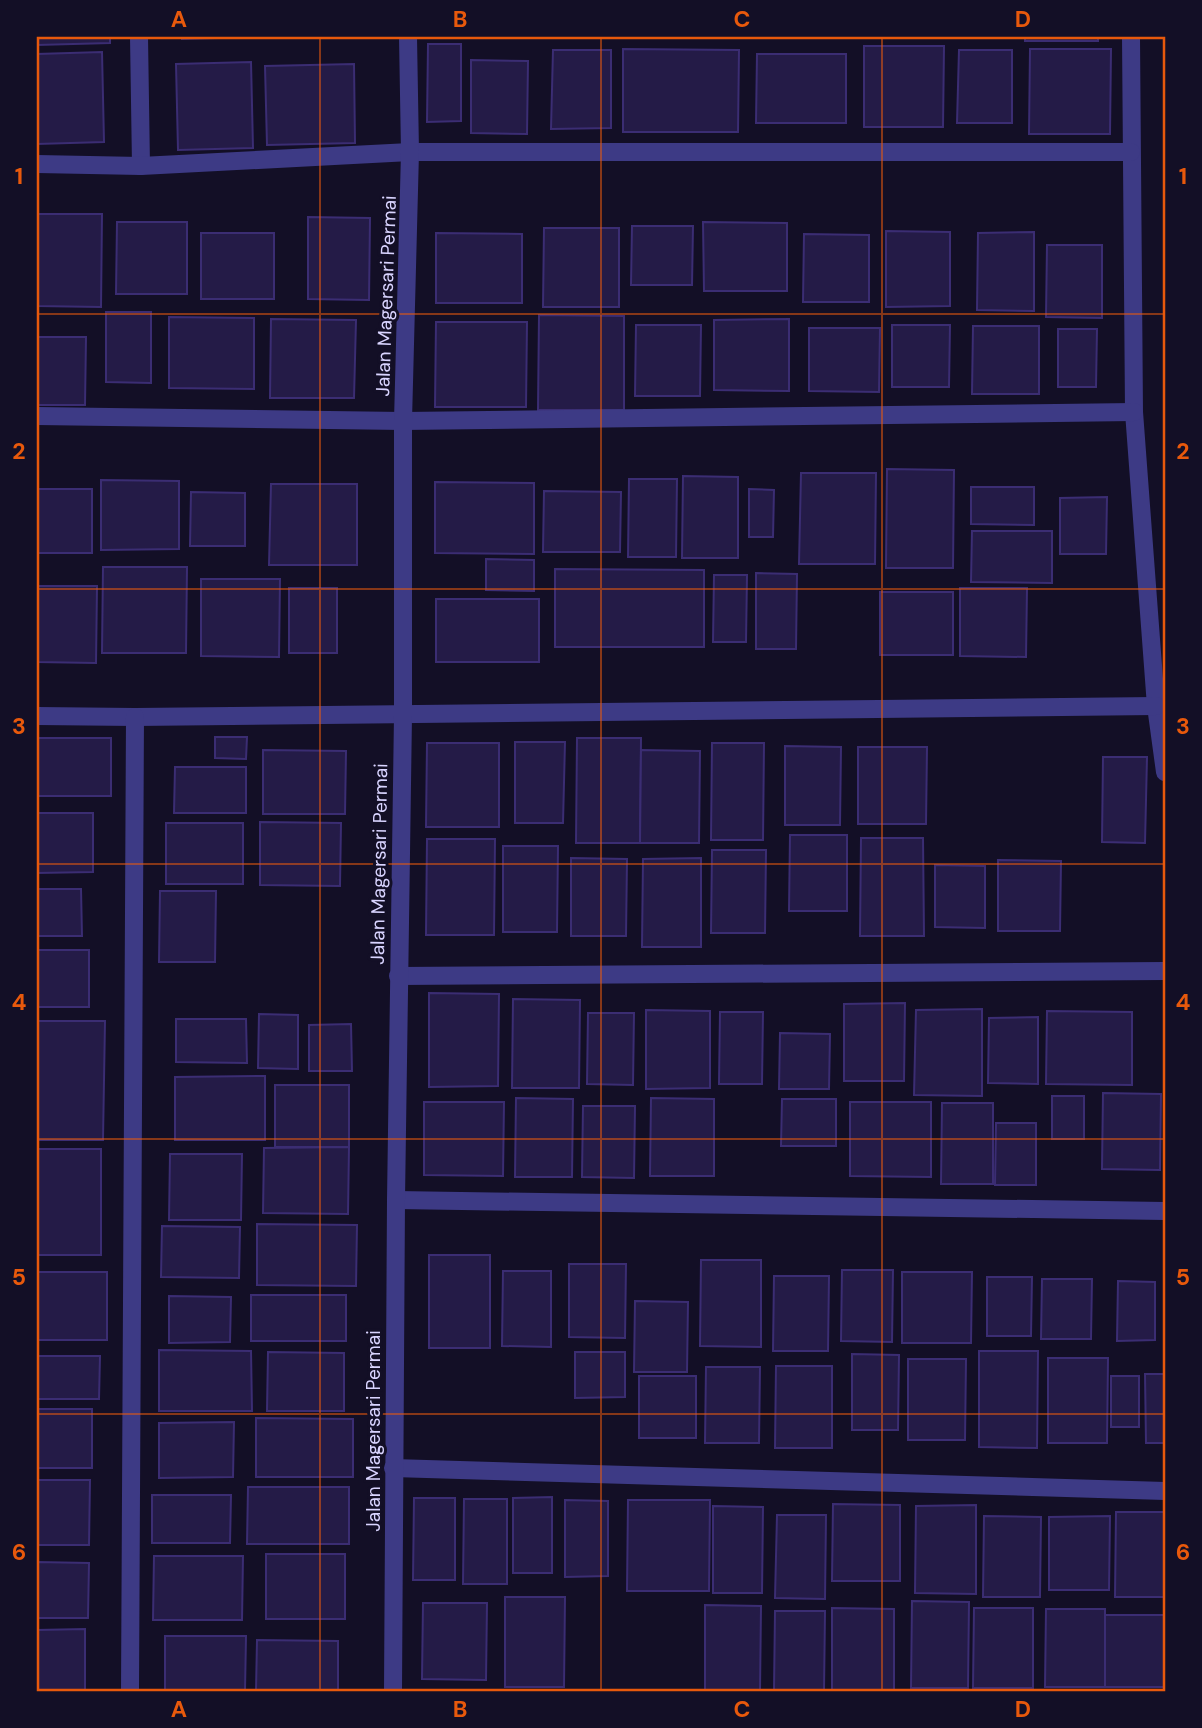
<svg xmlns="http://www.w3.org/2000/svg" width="1202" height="1728" font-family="'DM Sans',sans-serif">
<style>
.building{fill:#241b47;stroke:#3b2d73;stroke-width:2}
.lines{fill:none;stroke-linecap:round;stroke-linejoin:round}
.minor{stroke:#3d3a85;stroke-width:18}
.grid{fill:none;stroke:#e8590c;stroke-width:2;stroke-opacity:0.55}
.labels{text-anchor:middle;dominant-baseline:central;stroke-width:6;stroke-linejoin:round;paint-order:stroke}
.street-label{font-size:19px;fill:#d9d4ff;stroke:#130f26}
.neatline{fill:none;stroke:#e8590c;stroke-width:2.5}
.grid-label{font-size:23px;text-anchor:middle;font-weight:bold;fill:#e8590c}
</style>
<rect width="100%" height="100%" fill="#130f26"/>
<g class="building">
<polygon points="37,37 110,37 110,43 37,45"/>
<polygon points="182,37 256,37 182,39"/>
<rect x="1025" y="37" width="73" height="4"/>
<polygon points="428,44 461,44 461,121 427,122"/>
<polygon points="864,46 944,46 943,127 864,127"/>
<polygon points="623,49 739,50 738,132 623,132"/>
<polygon points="1030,49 1111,49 1110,134 1029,134"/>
<polygon points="553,50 611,50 611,128 551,129"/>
<polygon points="959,50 1012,50 1012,123 957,123"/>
<polygon points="102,52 104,142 37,144 37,54"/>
<polygon points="757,54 846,54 846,123 756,123"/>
<polygon points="471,60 528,61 527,134 471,133"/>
<polygon points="251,62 253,148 178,150 176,64"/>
<polygon points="354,64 355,143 267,145 265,66"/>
<polygon points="37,214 102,214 101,307 37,306"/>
<polygon points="308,217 370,218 369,300 308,299"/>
<polygon points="117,222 187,222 187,294 116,294"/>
<polygon points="703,222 787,223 787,291 704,291"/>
<polygon points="632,226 693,226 692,285 631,285"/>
<polygon points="544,228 619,228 619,307 543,307"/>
<polygon points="886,231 950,232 950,306 886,307"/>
<polygon points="1034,232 1034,311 977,310 978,233"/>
<rect x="201" y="233" width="73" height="66"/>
<polygon points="436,233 522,234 522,303 436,303"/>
<polygon points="804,234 869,235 869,302 803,302"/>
<polygon points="1047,245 1102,245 1102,318 1046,317"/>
<polygon points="106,312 151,312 151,383 106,382"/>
<polygon points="539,315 624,316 624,410 538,410"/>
<polygon points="169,317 254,318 254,389 169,388"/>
<polygon points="271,319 356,320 354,398 270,398"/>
<polygon points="789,319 789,391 714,390 714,320"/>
<polygon points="436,322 527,322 526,407 435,407"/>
<polygon points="636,325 701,325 700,396 635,396"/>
<polygon points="892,325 950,325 949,387 892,387"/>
<polygon points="973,326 1039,326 1039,394 972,394"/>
<polygon points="809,328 880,328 879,392 809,391"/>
<polygon points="1058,329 1097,329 1096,387 1058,387"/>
<polygon points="37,337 86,337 85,405 37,405"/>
<polygon points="887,469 954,470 953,568 886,568"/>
<polygon points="801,473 876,473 875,564 799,564"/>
<polygon points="683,476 738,477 738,558 682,558"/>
<polygon points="629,479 677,479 676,557 628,557"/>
<polygon points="101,480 179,481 179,549 101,550"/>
<polygon points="435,482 534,483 534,554 435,553"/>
<polygon points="271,484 357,484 357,565 269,565"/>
<polygon points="971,487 1034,487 1034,525 971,524"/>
<rect x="37" y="489" width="55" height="64"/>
<polygon points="749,489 774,490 773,537 749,537"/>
<polygon points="544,491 621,492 620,552 543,552"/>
<polygon points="191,492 245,493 245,546 190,546"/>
<polygon points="1107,497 1106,554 1060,554 1060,498"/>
<polygon points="972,531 1052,531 1052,583 971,582"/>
<polygon points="486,559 534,560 534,591 486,590"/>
<polygon points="103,567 187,567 186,653 102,653"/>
<polygon points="555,569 704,570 704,647 555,647"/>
<polygon points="756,573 797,574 796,649 756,649"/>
<polygon points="714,575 747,575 746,642 713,642"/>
<polygon points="201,579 280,579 279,657 201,656"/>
<polygon points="37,586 97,586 96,663 37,662"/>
<rect x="289" y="588" width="48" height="65"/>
<polygon points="960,588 1027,588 1026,657 960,656"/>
<rect x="880" y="592" width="73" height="63"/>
<rect x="436" y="599" width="103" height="63"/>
<polygon points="215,737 247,737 246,759 215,758"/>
<rect x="37" y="738" width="74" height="58"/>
<polygon points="577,738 641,738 640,843 576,843"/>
<polygon points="515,742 565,742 563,823 515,823"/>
<polygon points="427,743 499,743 499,827 426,827"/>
<polygon points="712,743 764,743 763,840 711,840"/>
<polygon points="785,746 841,747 840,825 785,825"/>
<polygon points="858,747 927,747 926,824 858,824"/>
<polygon points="263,750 346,751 345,814 263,814"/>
<polygon points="641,750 700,751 699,843 640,843"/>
<polygon points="1103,757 1147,757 1145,843 1102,842"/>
<polygon points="175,767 246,767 246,813 174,813"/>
<polygon points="37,813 93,813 93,872 37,873"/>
<polygon points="260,822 341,823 340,886 260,885"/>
<rect x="166" y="823" width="77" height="61"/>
<polygon points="790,835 847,835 847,911 789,911"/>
<polygon points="861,838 923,838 924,936 860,936"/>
<polygon points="427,839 495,839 494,935 426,935"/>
<polygon points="503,846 558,846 557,932 503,932"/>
<polygon points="712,850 766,850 765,933 711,933"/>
<polygon points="571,858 627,859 626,936 571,936"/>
<polygon points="701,858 701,947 642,947 643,859"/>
<polygon points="998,860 1061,861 1060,931 998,931"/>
<polygon points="935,865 985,866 985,928 935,927"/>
<polygon points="37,889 81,889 82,936 37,936"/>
<polygon points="160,891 216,891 215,962 159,962"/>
<rect x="37" y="950" width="52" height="57"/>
<polygon points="429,993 499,994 498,1086 429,1087"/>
<polygon points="513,999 580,1000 579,1088 512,1088"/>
<polygon points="905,1003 904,1081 844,1081 844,1004"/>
<polygon points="982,1009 982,1096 914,1095 916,1010"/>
<polygon points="646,1010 710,1011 710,1088 646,1089"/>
<polygon points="1047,1011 1132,1012 1132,1085 1046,1084"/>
<polygon points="720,1012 763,1012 762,1084 719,1084"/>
<polygon points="588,1013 634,1013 633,1085 587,1084"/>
<polygon points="259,1014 298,1015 298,1069 258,1068"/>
<polygon points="1038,1017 1038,1084 988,1083 989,1018"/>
<polygon points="176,1019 246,1019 247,1063 176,1062"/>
<polygon points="37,1021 105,1021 103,1140 37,1140"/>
<polygon points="351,1024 352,1071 309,1071 309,1025"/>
<polygon points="780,1033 830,1034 829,1089 779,1089"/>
<polygon points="265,1076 265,1140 175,1140 175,1077"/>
<rect x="275" y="1085" width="74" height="62"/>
<polygon points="1103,1093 1161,1094 1160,1170 1102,1169"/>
<rect x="1052" y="1096" width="32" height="43"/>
<polygon points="516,1098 573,1099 572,1177 515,1177"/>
<polygon points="651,1098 714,1099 714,1176 650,1176"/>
<polygon points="782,1099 836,1099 836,1146 781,1146"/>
<polygon points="424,1102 504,1102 503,1176 424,1175"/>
<polygon points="850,1102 931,1102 931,1177 850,1176"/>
<polygon points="942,1103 993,1103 993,1184 941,1184"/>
<polygon points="583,1106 635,1106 634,1178 582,1177"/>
<polygon points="996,1123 1036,1123 1036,1185 995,1185"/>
<polygon points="349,1147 348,1214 263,1213 264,1148"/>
<rect x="37" y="1149" width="64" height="106"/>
<polygon points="170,1154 242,1154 241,1220 169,1220"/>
<polygon points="257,1224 357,1225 356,1286 257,1285"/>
<polygon points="162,1226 240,1227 239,1278 161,1277"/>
<rect x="429" y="1255" width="61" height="93"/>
<polygon points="701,1260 761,1260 761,1347 700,1346"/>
<polygon points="569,1264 626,1264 625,1338 569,1337"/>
<polygon points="842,1270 893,1270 892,1342 841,1341"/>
<polygon points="503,1271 551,1271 551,1347 502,1346"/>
<rect x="37" y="1272" width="70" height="68"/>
<polygon points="902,1272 972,1272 971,1343 902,1343"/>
<polygon points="774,1276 829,1276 828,1351 773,1351"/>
<polygon points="987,1277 1032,1277 1031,1336 987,1336"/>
<polygon points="1042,1279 1092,1279 1091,1339 1041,1339"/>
<polygon points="1118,1281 1155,1282 1155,1340 1117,1341"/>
<rect x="251" y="1295" width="95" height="46"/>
<polygon points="169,1296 231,1297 230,1342 169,1343"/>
<polygon points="635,1301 688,1302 687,1372 634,1372"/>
<polygon points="159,1350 251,1351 252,1411 159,1411"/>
<polygon points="979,1351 1038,1351 1037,1448 979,1447"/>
<polygon points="268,1352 344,1353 344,1411 267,1411"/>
<polygon points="575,1352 625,1352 625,1397 575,1398"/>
<polygon points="852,1354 899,1355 898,1430 852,1430"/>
<polygon points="37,1356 100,1356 99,1399 37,1399"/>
<polygon points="1048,1358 1108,1358 1107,1443 1048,1443"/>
<polygon points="908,1359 966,1359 965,1440 908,1440"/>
<polygon points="776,1366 832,1366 832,1448 775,1448"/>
<polygon points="706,1367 760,1367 759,1443 705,1443"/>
<polygon points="1145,1374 1165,1374 1165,1443 1146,1443"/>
<rect x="639" y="1376" width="57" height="62"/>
<rect x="1111" y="1376" width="28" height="51"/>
<rect x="37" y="1409" width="55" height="59"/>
<polygon points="256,1418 353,1419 353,1477 256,1477"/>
<polygon points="234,1422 233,1477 159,1478 159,1423"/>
<polygon points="37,1480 90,1480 89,1545 37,1545"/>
<polygon points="248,1487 349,1487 349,1544 247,1544"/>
<polygon points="152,1495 231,1495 230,1543 152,1543"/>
<polygon points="552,1497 552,1573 513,1573 513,1498"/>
<polygon points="414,1498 455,1498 455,1580 413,1580"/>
<polygon points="464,1499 507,1499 507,1584 463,1584"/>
<polygon points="565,1500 608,1501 608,1576 565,1577"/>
<polygon points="628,1500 710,1500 709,1591 627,1591"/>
<polygon points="833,1504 900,1505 900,1581 832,1581"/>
<polygon points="976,1505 976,1594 915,1593 916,1506"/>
<polygon points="713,1506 763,1507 762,1593 713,1593"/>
<polygon points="1116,1512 1165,1512 1165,1597 1115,1597"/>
<polygon points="777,1515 826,1515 825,1599 775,1598"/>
<polygon points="984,1516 1041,1517 1040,1597 983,1597"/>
<polygon points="1110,1516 1109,1590 1049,1590 1049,1517"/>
<rect x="266" y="1554" width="79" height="65"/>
<polygon points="154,1556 243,1556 242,1620 153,1620"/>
<polygon points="37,1562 89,1563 88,1618 37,1618"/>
<polygon points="505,1597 565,1597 564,1687 505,1687"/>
<polygon points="912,1601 969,1602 968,1688 911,1688"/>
<polygon points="423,1603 487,1603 486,1680 422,1679"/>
<polygon points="705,1605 761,1606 760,1691 705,1691"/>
<polygon points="832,1608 894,1609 894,1691 832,1691"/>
<polygon points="974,1608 1033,1608 1033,1688 973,1688"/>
<polygon points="1046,1609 1105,1609 1105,1687 1045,1687"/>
<polygon points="775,1611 825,1611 824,1691 774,1691"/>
<rect x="1105" y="1615" width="60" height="72"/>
<polygon points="85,1629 85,1691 37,1691 37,1630"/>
<polygon points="165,1636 246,1636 245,1691 165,1691"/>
<polygon points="257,1640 338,1641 338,1691 256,1691"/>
</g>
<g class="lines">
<g class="minor">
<polyline points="139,37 141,166"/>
<polyline points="1131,37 1134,412 1156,706 1165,772"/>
<polyline points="37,164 141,166 410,152 1131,152"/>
<polyline points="37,416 403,421 1134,412"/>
<polyline points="37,716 135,717 1156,706"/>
<polyline points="398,976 1165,971"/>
<polyline points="396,1200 1165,1211"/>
<polyline points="393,1468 1165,1491"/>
<polyline points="130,1691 135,717"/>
<polyline points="393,1691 396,1200 403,715 403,421 410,152 408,37"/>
</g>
</g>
<path class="grid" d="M320 37V1691M601 37V1691M882 37V1691M37 314H1165M37 589H1165M37 864H1165M37 1139H1165M37 1414H1165"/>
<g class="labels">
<g class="street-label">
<text transform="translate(386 296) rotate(-88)">Jalan Magersari Permai</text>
<text transform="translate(379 864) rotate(-89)">Jalan Magersari Permai</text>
<text transform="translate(373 1431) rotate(-90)">Jalan Magersari Permai</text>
</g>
</g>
<rect width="1202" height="1728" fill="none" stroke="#130f26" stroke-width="77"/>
<rect x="38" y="38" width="1126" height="1652" class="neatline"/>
<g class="grid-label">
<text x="179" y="27">A</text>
<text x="460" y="27">B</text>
<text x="742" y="27">C</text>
<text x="1023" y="27">D</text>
<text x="19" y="184">1</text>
<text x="1183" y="184">1</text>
<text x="19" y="459">2</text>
<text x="1183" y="459">2</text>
<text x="19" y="734">3</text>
<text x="1183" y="734">3</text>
<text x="19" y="1010">4</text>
<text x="1183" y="1010">4</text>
<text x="19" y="1285">5</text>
<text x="1183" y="1285">5</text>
<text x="19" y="1560">6</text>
<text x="1183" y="1560">6</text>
<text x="179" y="1717">A</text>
<text x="460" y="1717">B</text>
<text x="742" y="1717">C</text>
<text x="1023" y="1717">D</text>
</g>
</svg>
